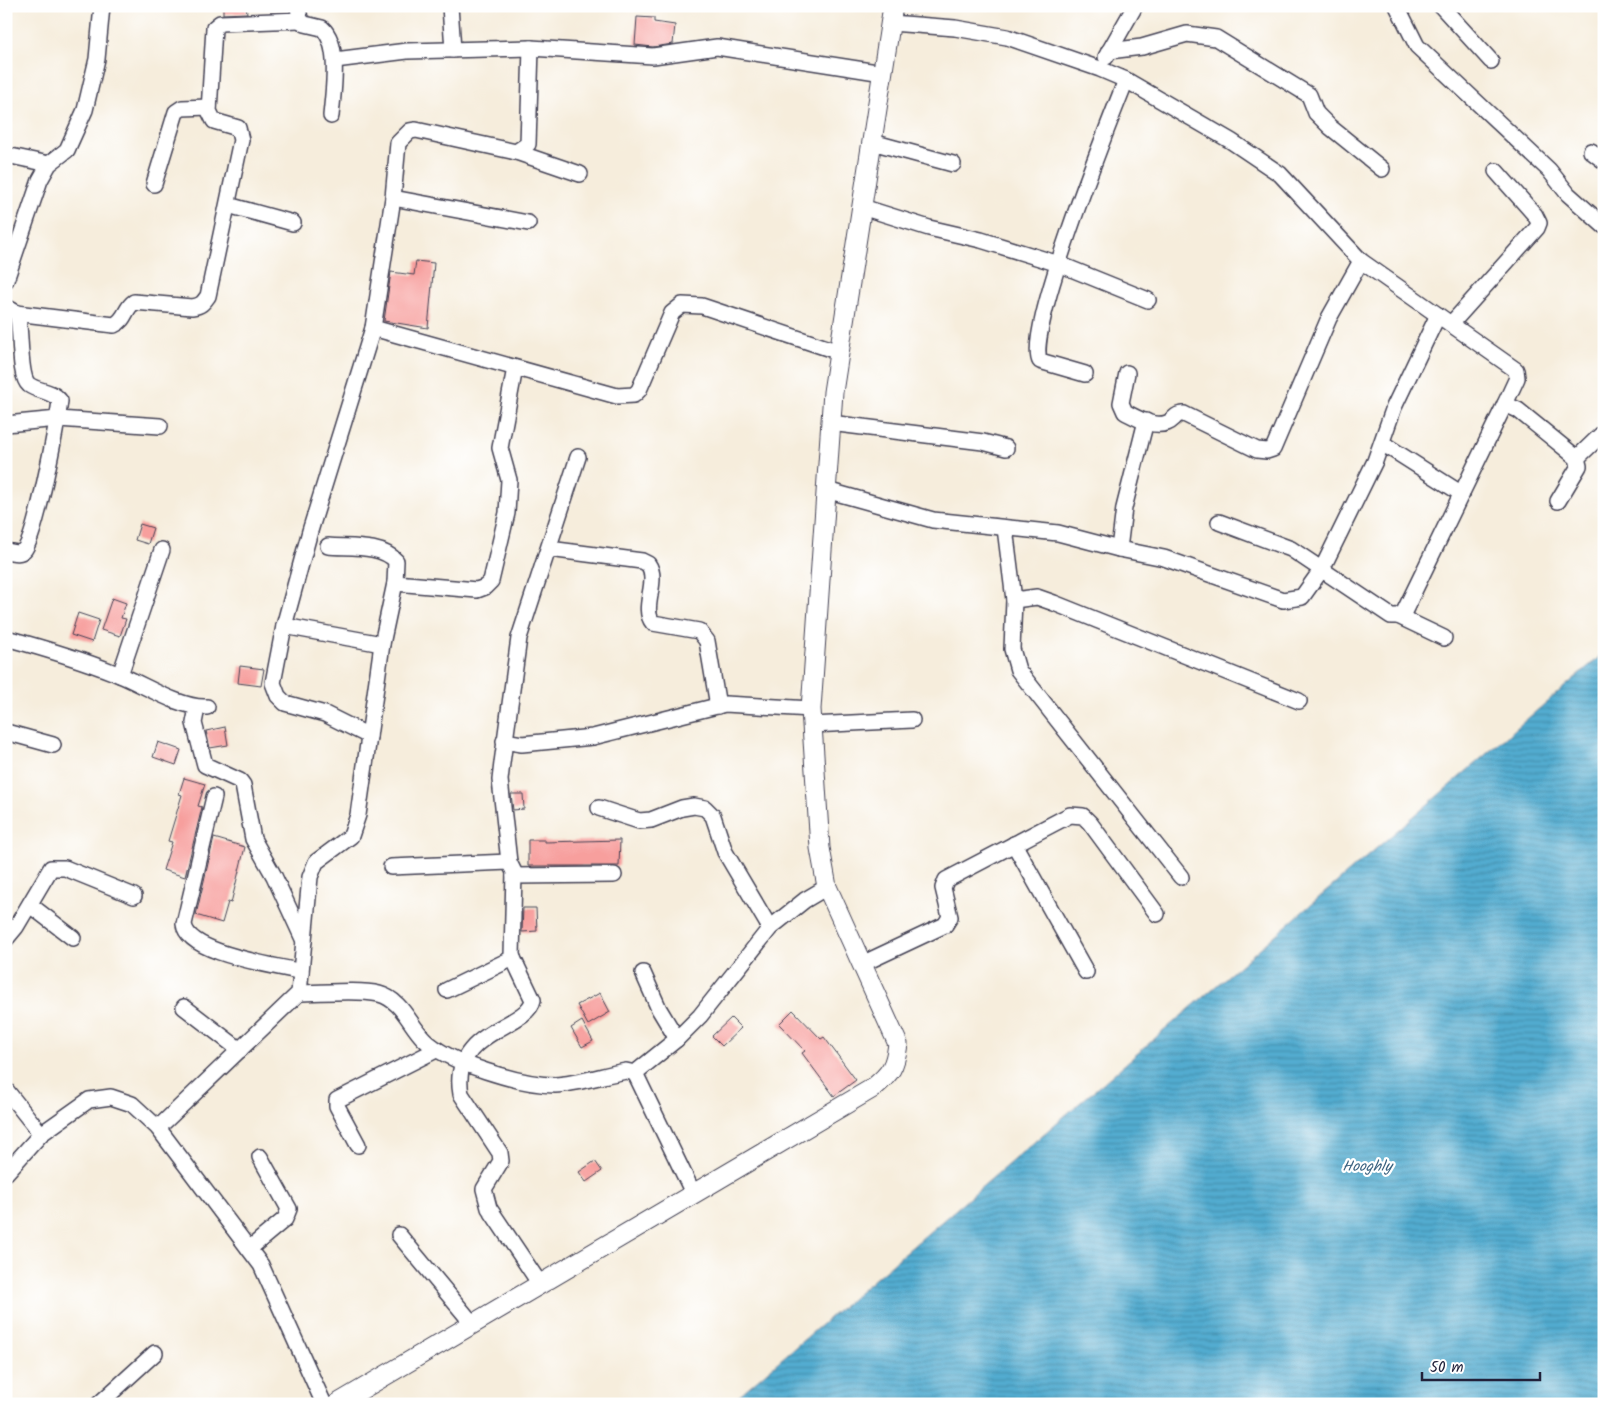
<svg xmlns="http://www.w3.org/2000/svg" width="1610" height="1410" font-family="Kalam,sans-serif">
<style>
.water{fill:url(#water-rules);stroke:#3a6786}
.building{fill:#f79f9d}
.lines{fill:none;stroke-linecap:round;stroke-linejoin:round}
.minor-casing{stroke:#424053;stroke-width:18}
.tertiary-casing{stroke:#424053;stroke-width:21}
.minor{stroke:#fff;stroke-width:15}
.tertiary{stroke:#fff;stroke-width:19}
.labels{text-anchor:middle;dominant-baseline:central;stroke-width:4.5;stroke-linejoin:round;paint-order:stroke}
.water-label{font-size:15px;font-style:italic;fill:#38607e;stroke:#fff}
</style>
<defs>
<pattern id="water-rules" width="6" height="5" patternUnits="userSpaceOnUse" patternTransform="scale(1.25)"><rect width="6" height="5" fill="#52acd0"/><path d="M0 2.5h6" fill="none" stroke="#448caa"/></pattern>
</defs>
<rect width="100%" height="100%" fill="#fff"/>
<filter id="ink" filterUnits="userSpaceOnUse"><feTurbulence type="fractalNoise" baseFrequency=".02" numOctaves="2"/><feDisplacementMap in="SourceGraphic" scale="10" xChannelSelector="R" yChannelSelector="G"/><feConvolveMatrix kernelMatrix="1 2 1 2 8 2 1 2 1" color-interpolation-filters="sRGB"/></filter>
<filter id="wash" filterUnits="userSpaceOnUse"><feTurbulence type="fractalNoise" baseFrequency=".0096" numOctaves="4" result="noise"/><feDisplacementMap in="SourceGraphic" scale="20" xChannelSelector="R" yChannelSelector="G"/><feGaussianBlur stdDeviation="1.12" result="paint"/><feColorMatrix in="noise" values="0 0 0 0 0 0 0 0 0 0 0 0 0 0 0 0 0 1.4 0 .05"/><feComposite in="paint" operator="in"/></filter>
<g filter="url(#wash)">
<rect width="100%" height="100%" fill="#f6eddc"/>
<polygon class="water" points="1604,653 1604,1404 729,1404"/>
<g id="blocks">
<g class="building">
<polygon points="223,6 246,6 247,13 223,14"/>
<polygon points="637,17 654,18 654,22 675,25 673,44 653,47 635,45"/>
<polygon points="416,261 434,263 428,328 384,321 391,272 414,275"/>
<polygon points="140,524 153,528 148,544 135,540"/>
<polygon points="112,598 126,603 121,618 126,619 120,636 101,630"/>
<polygon points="78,613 99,620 92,642 71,635"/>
<polygon points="240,666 264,669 261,686 238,683"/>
<polygon points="225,727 228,745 210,748 206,731"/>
<polygon points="158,742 181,750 176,765 153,757"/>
<polygon points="184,778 205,784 198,806 202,807 185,877 163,870 172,842 168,841 182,795 179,794"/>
<polygon points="511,794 523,794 524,809 513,810"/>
<polygon points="214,838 245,847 231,903 228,902 222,923 196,915"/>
<polygon points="528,840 545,840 545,842 620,840 619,866 528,866"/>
<polygon points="523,908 536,908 537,931 522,932"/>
<polygon points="600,993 610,1012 588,1025 577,1005"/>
<polygon points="793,1010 821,1039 824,1037 856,1080 834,1096 802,1053 805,1051 779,1024"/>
<polygon points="731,1018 741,1028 722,1046 712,1036"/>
<polygon points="582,1021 593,1041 582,1047 571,1028"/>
<polygon points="595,1161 602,1171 586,1182 579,1172"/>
</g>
</g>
</g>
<g filter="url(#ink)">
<use href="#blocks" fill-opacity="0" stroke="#424053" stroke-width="1"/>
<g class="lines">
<defs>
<g id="minor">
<path d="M298 6 300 20 305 24 322 28C341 45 333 92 331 116"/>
<polyline points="450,6 453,50"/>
<polyline points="1397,6 1417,46 1549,170 1568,194 1604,226"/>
<polyline points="1441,6 1491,61"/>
<polyline points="891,23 955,28 1007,37 1100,69 1126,80 1231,141 1280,174 1361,261 1516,370 1517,378 1505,404 1518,410 1577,458 1579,466 1558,501"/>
<polyline points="1109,51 1142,47 1187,34 1216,38 1309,95 1316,113 1330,127 1382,169"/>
<polyline points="1106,57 1135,6"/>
<polyline points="335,60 407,51 531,48 653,56 717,47 883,73"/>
<polyline points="872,142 953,164"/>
<polyline points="1591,151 1604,161"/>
<polyline points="516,152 580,174"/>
<polyline points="6,155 49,164"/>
<polyline points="154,184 176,112 182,108 209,107"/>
<polyline points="393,198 528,223"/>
<polyline points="228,205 293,223"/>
<polyline points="862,207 929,228 981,240 1059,264 1148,300"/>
<polyline points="6,280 40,180 49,164 67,150 85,110 97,59 102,6"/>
<path d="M6 307 17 313C22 328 18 376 29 385 39 392 52 390 60 401 57 423 36 538 24 550 19 555 13 552 6 551"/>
<path d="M16 313 114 325C126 320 125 308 134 302L192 307C201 306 203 303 208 296L241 140 238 128 214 121 209 111 214 28 220 23 300 20"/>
<polyline points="1451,324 1537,228 1539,223 1535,215 1496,171"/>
<polyline points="373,328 617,396 634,395 639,390 672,313 682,305 702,306 839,352"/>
<path d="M1127 373 1121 403 1125 412C1137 418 1153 428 1167 423 1175 420 1175 413 1184 414L1257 450 1267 451 1273 449 1329 318 1361 261"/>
<path d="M1085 374 1040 361C1024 334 1111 118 1126 80"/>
<polyline points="830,423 983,442 1006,448"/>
<polyline points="6,424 58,419 160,426"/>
<polyline points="1382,443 1462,494"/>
<polyline points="1577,458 1604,432"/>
<polyline points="826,490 933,520 1058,533 1119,549 1164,558 1283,600 1302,597 1322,569 1375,461 1394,407 1438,315"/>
<polyline points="1219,522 1291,549 1391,616 1398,616 1404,612 1505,404"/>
<polyline points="1005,528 1014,600 1012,649 1018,670 1181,877"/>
<path d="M549 549 642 561 648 564C660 581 640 608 653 623L699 631 707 641 718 706"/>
<polyline points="1119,549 1124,508 1146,421"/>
<polyline points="395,583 477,590 485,587 491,581 507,513 509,480 500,448 515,368"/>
<polyline points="1014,600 1037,597 1054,603 1299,701"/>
<polyline points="1398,616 1444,638"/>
<polyline points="284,626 382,644"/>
<path d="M6 638C43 648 80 659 115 673 142 683 180 709 207 707"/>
<polyline points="120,675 162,550"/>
<polyline points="197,708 194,723 205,765 240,781 243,785 253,839 274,876 304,941"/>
<polyline points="812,725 912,720"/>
<polyline points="6,732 53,745"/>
<polyline points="369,736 325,714 285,703 278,696 273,683 284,626 310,531 373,328 393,198 398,143 410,131 416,130 516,152 528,144 531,48"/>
<polyline points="504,741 522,744 593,737 725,704 811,709"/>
<path d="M214 797 184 924C187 954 276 965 301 972"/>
<polyline points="599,808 639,821 651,820 682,808 694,806 705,808 713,816 725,852 770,928"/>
<polyline points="1014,844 1086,972"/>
<polyline points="391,867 509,862"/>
<polyline points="514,876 614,875"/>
<polyline points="30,905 73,938"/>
<polyline points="6,939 16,927 51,868 65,868 134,896"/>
<polyline points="862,964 945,925 950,917 943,888 946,880 1070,815 1083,816 1090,823 1157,914"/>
<polyline points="643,973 659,1009 677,1039"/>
<polyline points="447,990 513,958"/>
<path d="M299 993C321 993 359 989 379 994 402 1000 409 1024 424 1039 447 1063 522 1085 555 1085 577 1084 603 1075 626 1071L635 1073 677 1039 700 1016 770 928 805 900 827 887"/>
<polyline points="184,1007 240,1050"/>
<polyline points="635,1073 693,1193"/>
<polyline points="6,1090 41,1134"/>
<path d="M158 1128 299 993 310 877 316 862 351 836 358 815 382 644 395 583 396 561C381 544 349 548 328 546"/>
<polyline points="358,1145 337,1106 337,1100 436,1050"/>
<polyline points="6,1173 41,1134 89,1100 111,1097 132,1104 158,1128 261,1265 324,1404"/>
<polyline points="399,1235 472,1323"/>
<polyline points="249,1249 285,1219 289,1209 260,1157"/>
<path d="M540 1284 489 1208 484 1189 501 1161 500 1153 461 1094C449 1030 527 1029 533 1000L512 956 514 872 509 862 500 780 502 763 519 638 578 457"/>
<polyline points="99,1404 155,1353"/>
</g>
<path id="tertiary" d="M337 1404 873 1088C891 1073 895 1067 898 1044L827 887 820 848 811 709 833 392 893 6"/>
</defs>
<use href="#minor" class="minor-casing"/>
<use href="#tertiary" class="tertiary-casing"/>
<use href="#minor" class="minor"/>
<use href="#tertiary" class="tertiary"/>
</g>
</g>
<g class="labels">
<g class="water-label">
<text x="1367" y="1167">Hooghly</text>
</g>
</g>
<rect width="1610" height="1410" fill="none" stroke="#fff" stroke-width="25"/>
<path d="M1422 1372v8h118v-8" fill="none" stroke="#22223b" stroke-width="2.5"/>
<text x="1430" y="1372" font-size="15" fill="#22223b" stroke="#ffffff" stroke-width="4" paint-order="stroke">50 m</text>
</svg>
